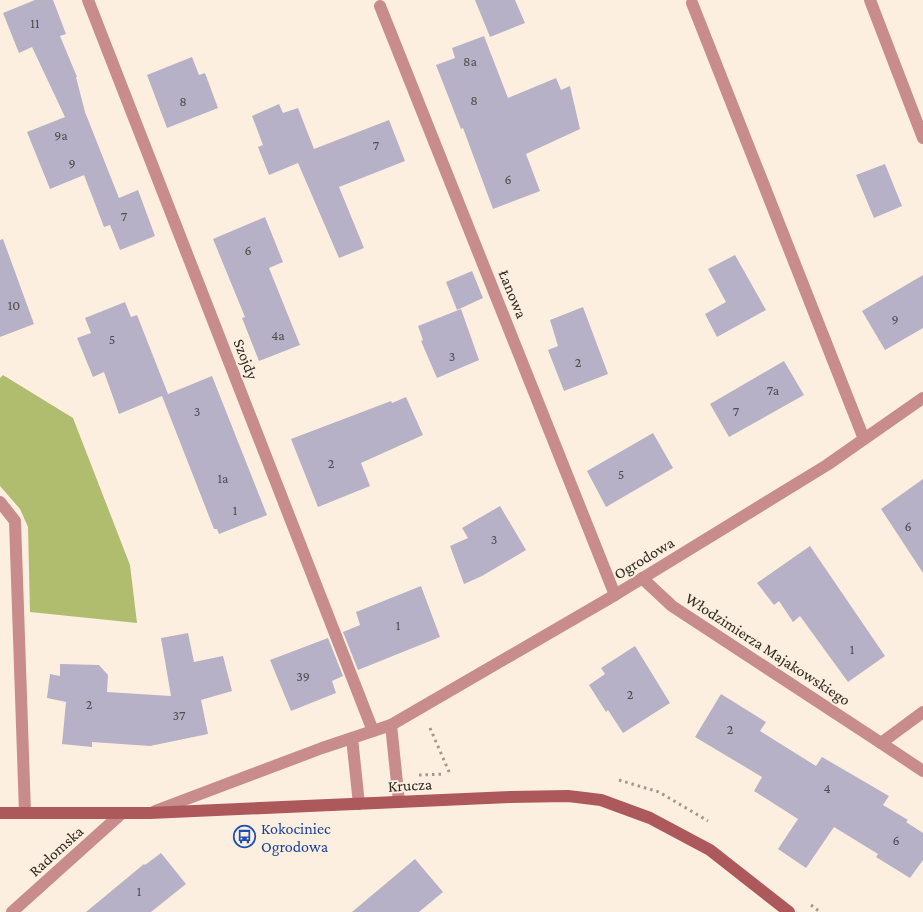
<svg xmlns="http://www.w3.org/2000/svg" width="923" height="912" font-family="'Crimson Pro',serif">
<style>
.forest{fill:#b0bd6f}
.building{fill:#b6b1c7}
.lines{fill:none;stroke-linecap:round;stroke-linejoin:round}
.path{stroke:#a2988c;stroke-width:3;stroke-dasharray:2.5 4;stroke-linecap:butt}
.lane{stroke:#c88c8c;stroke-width:12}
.street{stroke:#c88c8c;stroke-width:12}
.secondary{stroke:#ad595c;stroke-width:12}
.labels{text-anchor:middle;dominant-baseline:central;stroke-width:4;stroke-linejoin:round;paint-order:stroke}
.number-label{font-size:14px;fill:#524c4c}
.street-label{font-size:16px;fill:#302a23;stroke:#fdefe0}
.transit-label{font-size:16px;fill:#164399;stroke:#fdefe0;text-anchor:start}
</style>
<rect width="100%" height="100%" fill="#fdefe0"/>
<polygon class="forest" points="3,375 73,418 130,565 137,623 30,612 28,527 20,509 0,486 0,378"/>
<g class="building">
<polygon points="35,0 53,0 66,34 60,36 77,77 76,77 85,112 119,198 138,190 155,236 120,250 110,225 104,227 84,175 50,189 27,132 65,117 32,47 19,53 3,13"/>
<polygon points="475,0 515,0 525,23 490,37"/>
<polygon points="484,36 508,98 556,78 561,90 570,86 580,129 526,154 540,191 493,209 463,128 461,129 436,65 455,58 452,48"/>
<polygon points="192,57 199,75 205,73 218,108 167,128 147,75"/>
<polygon points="279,104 283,113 298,108 314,149 389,120 405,161 339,187 364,248 339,258 298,163 269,175 258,147 263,145 252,116"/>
<polygon points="885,164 902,206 874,218 856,175"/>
<polygon points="265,217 283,262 269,268 300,345 259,361 242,318 245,317 213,239"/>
<polygon points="3,239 34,324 0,337 0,240"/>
<polygon points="735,255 766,310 717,337 705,314 726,302 708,269"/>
<polygon points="472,271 483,298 457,310 446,282"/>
<polygon points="923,275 923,328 885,350 862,311"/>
<polygon points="125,302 131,317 137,315 168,394 212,376 267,515 219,534 217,529 214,529 162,396 119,414 104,372 93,377 77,338 91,333 85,318"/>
<polygon points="583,307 608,374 564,391 548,350 558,346 550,320"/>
<polygon points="461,309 479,360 437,378 421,341 423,340 418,326"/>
<polygon points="784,361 804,395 729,437 710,404"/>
<polygon points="406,397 423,435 361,463 370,486 318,507 291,439 391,401 392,403"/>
<polygon points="653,433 673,468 606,507 587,471"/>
<polygon points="923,479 923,573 881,509"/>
<polygon points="500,506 526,550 482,576 464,584 450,546 468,538 462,528"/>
<polygon points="810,546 885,656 848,682 800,616 793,622 779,601 774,605 757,583"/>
<polygon points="421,586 440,637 358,670 343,632 360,625 356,612"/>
<polygon points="188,633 194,662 223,656 232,691 201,700 208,734 150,746 92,742 92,747 62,744 66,702 47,698 50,674 60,676 60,664 99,665 108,675 107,692 171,696 161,638"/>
<polygon points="328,638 343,676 332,681 336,693 291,711 270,660"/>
<polygon points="635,646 670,703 623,733 608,710 606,712 589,685 605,674 601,668"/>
<polygon points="721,694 766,722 760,731 816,766 822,757 889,796 883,805 908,820 906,822 923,833 923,860 910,878 876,857 878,854 834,827 806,868 778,849 798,819 754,791 762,777 695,737"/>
<polygon points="161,853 186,884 151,912 86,912 144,864 145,865"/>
<polygon points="415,859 443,892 419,912 352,912"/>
</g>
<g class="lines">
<g class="path">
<polyline points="430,728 450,774"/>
<polyline points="419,775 445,774"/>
<polyline points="619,780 659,792 708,821"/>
<polyline points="811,905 820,912"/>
</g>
<g class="lane">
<polyline points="870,0 923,138"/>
<polyline points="692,3 864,439"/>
<polyline points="380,6 615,595"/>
<polyline points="0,502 15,521 25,813"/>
<polyline points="642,578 672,606 881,743 923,712"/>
<polyline points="881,743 923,771"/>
</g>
<g class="street">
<polyline points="88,0 373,731"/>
<polyline points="391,725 399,802"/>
<polyline points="352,738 359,804"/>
<polyline points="155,811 322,748 391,725 615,595 827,465 923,398"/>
<polyline points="12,912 121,814"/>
</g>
<polyline class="secondary" points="0,813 150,813 510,797 568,796 601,800 650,818 710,850 789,912"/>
</g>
<defs>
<symbol id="bus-ring" viewBox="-11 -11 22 22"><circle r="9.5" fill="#fdefe0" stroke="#1a4fb4" stroke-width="1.5"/><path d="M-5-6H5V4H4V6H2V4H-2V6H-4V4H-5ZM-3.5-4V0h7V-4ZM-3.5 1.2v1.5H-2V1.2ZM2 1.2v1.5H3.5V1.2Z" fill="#1a4fb4"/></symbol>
</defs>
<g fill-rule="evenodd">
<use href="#bus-ring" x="232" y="824" width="25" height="25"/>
</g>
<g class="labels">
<g class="number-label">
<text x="35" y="23">11</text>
<text x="470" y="61">8a</text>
<text x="474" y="100">8</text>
<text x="183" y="101">8</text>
<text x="61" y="135">9a</text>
<text x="376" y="145">7</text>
<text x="72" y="163">9</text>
<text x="508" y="179">6</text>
<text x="124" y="216">7</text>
<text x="248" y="250">6</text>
<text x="14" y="305">10</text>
<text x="895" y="319">9</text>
<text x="278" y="335">4a</text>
<text x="112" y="339">5</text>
<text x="452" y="356">3</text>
<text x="578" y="362">2</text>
<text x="773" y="390">7a</text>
<text x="197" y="411">3</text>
<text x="736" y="411">7</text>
<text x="331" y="463">2</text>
<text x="621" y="474">5</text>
<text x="223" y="478">1a</text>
<text x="235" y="510">1</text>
<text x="908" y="526">6</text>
<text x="494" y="539">3</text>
<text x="398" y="625">1</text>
<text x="852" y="649">1</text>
<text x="303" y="676">39</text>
<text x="630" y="694">2</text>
<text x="89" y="704">2</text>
<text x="179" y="715">37</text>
<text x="730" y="729">2</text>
<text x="827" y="788">4</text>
<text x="896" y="840">6</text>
<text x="139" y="891">1</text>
</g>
<g class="street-label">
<text transform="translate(513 294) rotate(68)">Łanowa</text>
<text transform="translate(246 359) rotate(69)">Szojdy</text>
<text transform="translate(644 558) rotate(-31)">Ogrodowa</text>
<text transform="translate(768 649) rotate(33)">Włodzimierza Majakowskiego</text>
<text transform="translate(410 785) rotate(-3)">Krucza</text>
<text transform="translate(56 851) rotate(-42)">Radomska</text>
</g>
<g class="transit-label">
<text x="261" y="828">Kokociniec<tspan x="261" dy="18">Ogrodowa</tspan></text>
</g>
</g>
</svg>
